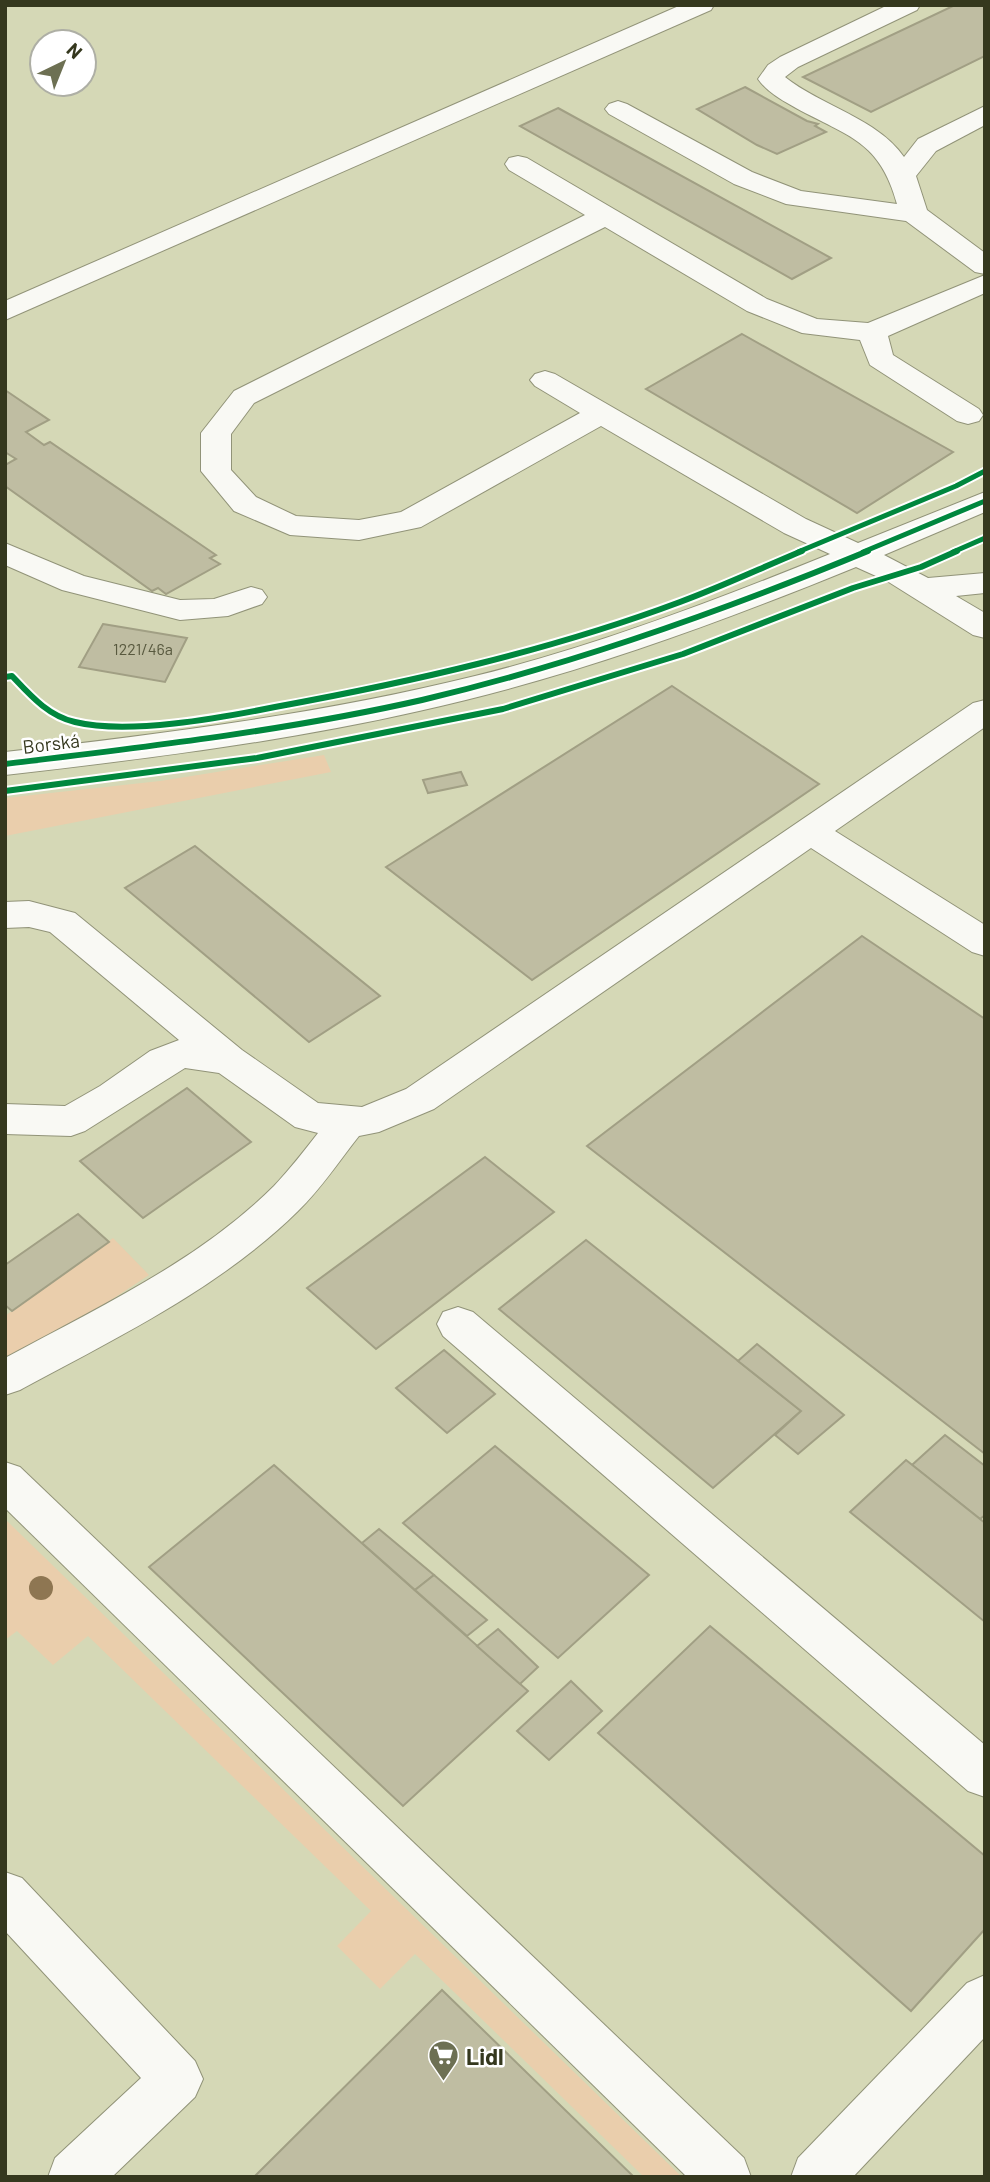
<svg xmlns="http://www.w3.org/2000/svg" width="990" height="2182" font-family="Barlow,sans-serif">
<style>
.green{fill:#eaceac}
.building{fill:#bfbda2;stroke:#a19f84;stroke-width:2}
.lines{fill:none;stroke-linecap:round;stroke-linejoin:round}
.minor-casing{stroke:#919378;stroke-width:2}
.minor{fill:#f9f9f4;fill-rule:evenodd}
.cycleway-far1-casing{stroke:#fff;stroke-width:9}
.cycleway-casing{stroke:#fff;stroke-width:10}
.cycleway-far1{stroke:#00873e;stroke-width:5}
.cycleway{stroke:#00873e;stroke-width:6}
.tree{fill:#8e7652}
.labels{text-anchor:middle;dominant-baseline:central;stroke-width:5;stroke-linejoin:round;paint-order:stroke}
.number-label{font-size:16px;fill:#58593f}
.street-label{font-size:19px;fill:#35381e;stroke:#fff}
.near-poi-label{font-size:23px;font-weight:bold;fill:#35381e;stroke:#fff;text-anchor:start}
</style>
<rect width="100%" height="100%" fill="#d5d8b6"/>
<g class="green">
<polygon points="324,755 331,772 5,836 5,798 160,781"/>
<polygon points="113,1238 149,1275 5,1370 5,1316"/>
<polygon points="5,1519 41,1554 682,2177 644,2177 415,1954 380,1989 337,1946 371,1911 88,1636 53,1665 17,1631 5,1640"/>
</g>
<g class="building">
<polygon points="955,5 985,5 985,56 871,112 803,77"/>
<polygon points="745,87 807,121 818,124 815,126 826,132 777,154 757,145 697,109"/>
<polygon points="558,108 831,258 792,279 520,126"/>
<polygon points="742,334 953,452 857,513 646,389"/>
<polygon points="5,390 49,420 26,432 44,445 50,442 216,555 210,558 220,564 166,594 158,588 152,591 5,486 5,465 16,459 5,452"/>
<polygon points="103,624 187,638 165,682 79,667"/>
<polygon points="672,686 819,784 532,980 386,867"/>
<polygon points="461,772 467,785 428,793 423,780"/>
<polygon points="195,846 380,996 309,1042 125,888"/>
<polygon points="862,936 985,1019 985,1454 587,1146"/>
<polygon points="187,1088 251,1142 143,1218 80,1161"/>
<polygon points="485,1157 554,1212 376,1349 307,1288"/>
<polygon points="78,1214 109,1242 12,1311 5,1305 5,1265"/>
<polygon points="586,1240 801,1411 713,1488 499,1309"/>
<polygon points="757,1344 844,1415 798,1454 775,1435 801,1411 738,1361"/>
<polygon points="444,1350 495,1394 447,1433 396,1388"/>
<polygon points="945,1435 985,1466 985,1515 980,1519 912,1465"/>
<polygon points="495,1446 649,1575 558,1658 403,1523"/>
<polygon points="906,1460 985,1523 985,1622 850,1512"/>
<polygon points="274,1465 528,1691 403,1806 149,1567"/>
<polygon points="379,1529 434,1575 415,1590 362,1543"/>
<polygon points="434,1575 487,1620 467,1636 415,1590"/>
<polygon points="710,1626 985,1856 985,1929 911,2011 598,1733"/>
<polygon points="498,1629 538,1667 520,1684 477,1646"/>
<polygon points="571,1681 602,1711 549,1760 517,1731"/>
<polygon points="442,1990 634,2177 254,2177"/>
</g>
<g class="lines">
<defs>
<g id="minor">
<polygon points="681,5 714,5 711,10 5,320 5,301"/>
<path d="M888 5H920L917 10 798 67 785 77C821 106 877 118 904 157L918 139 985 106V125L936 151 916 176 927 210 985 253V274L975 272 906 221 786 204 734 184 609 114 605 109 609 104 618 101 627 104 752 172 801 191 897 204C880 141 849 137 796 108 783 101 767 92 758 79L768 65 780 57Z"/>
<path d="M518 156 527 158 767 299 817 319 868 323 985 275V293L888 336 893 355 979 409 983 415 979 421 968 424 957 421 870 365 860 340 802 333 747 311 605 227 254 403 231 434V470L256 497 296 516 359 520 401 512 580 413 535 386 530 380 535 374 545 371 555 374 806 519 858 543 985 492V512L884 555 928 578 985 573V593L956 596 985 613V638L973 635 887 581 856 567C714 625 569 678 419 711 283 742 144 759 5 775V752C163 734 321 714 475 676 596 646 714 601 830 554L784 533 601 426 421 527 359 540 290 535 234 511 201 471V433L234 391 585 215 509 170 505 164 509 158Z"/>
<polygon points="5,543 84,576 180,600 214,599 251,587 262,590 267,597 262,604 228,616 180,620 62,590 5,565"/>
<path d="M985 700V727L835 831 985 925V956L972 952 811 848 434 1109 379 1132 359 1136C339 1161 321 1189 298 1211 219 1289 116 1338 20 1390L5 1395V1358C97 1308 199 1261 274 1186 290 1169 304 1151 318 1133L295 1127 219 1073 185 1068 85 1131 71 1136 5 1134V1104L65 1106 100 1086 150 1051 179 1040 50 932 29 927 5 928V902L29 901 75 913 242 1050 318 1103 362 1107 406 1089 973 703Z"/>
<polygon points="458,1307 473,1312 985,1745 985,1797 968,1791 443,1336 437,1324 443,1312"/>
<polygon points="5,1462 20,1467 744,2158 751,2177 687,2177 5,1508"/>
<polygon points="5,1872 22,1878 195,2061 203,2079 195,2097 112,2177 48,2177 55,2158 141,2078 5,1931"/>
<polygon points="985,1975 985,2037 853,2177 791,2177 798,2158 967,1983"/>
</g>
</defs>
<use href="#minor" class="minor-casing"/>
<use href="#minor" class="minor"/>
<defs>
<g id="cycleway-far1">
<polyline points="798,552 956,486 985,471"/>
<polyline points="863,552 985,501"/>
<polyline points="953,552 985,538"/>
</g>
<g id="cycleway">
<path d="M5 677 12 676C30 695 48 716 75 722 128 735 220 718 275 707 411 682 549 651 680 602 721 587 761 568 802 551"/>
<path d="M5 764C145 747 285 731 422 700 575 664 723 611 868 551"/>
<polyline points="5,791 257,758 503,709 683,654 853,588 921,567 957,551"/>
</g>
</defs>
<use href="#cycleway-far1" class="cycleway-far1-casing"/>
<use href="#cycleway" class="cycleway-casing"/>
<use href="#cycleway-far1" class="cycleway-far1"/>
<use href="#cycleway" class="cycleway"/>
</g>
<circle class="tree" cx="41" cy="1588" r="12"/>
<defs>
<symbol id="supermarket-pin" viewBox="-11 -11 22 30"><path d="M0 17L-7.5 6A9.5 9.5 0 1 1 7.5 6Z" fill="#6d7053" stroke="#fff"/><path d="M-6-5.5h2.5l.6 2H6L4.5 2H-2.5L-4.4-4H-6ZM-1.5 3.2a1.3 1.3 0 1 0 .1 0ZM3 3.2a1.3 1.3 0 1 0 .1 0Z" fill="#fff"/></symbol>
</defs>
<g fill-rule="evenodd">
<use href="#supermarket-pin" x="426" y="2038" width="35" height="47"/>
</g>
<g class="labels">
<g class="number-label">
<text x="143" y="648">1221/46a</text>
</g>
<g class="street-label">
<text transform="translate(51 743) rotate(-7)">Borská</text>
</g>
<g class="near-poi-label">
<text x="466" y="2056">Lidl</text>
</g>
</g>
<rect width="990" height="2182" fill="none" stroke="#35381e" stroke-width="14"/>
<g transform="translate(63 63) rotate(43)"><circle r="33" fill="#ffffff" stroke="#aeafa5" stroke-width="2"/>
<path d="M0-5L12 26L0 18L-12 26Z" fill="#6d7053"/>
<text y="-10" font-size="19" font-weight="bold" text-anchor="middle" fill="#35381e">N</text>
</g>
</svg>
